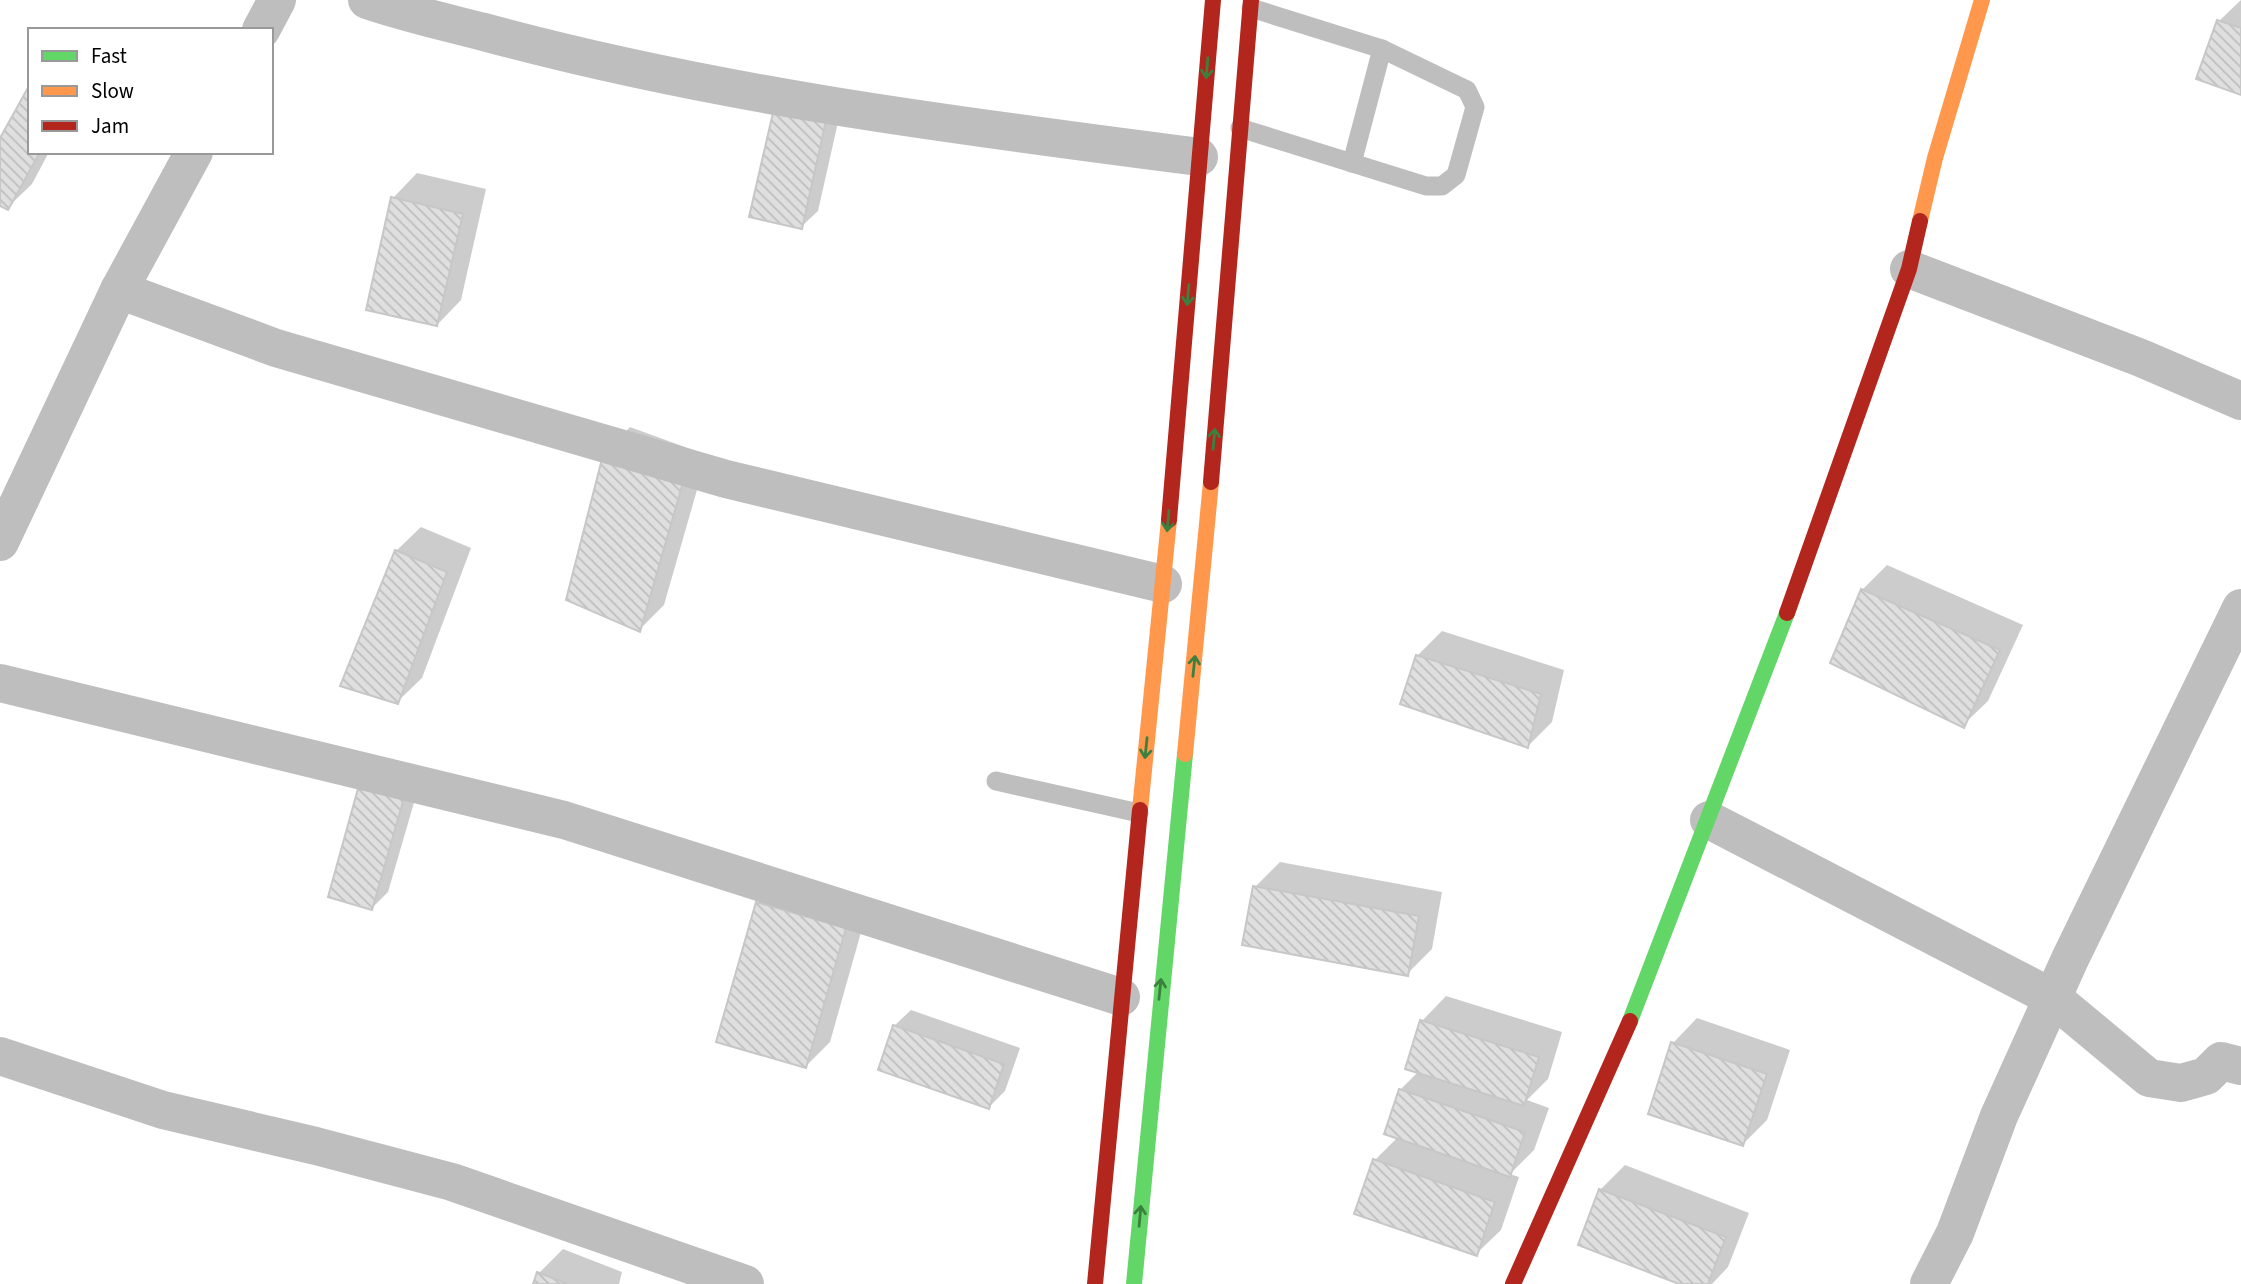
<svg xmlns="http://www.w3.org/2000/svg" width="2241" height="1284" font-family="'Source Sans 3',sans-serif">
<style>
.shadow{fill:#0003}
.building{fill:url(#building-back-hatch);stroke:#c7c7c7;stroke-width:2}
.lines{fill:none;stroke-linecap:round;stroke-linejoin:round}
.lane{stroke:#bebebe;stroke-width:19}
.street{stroke:#bebebe;stroke-width:38}
.fast{stroke:#63d668;stroke-width:16}
.slow{stroke:#ff974d;stroke-width:16}
.jam{stroke:#b3261e;stroke-width:16}
.oneway{stroke:#3b803e}
</style>
<defs>
<pattern id="building-back-hatch" width="6" height="6" patternUnits="userSpaceOnUse" patternTransform="scale(1.75)"><rect width="6" height="6" fill="#dfdfdf"/><path d="M-1 5l2 2M0 0l6 6M5-1l2 2" fill="none" stroke="#bebebe"/></pattern>
</defs>
<rect width="100%" height="100%" fill="#fff"/>
<g class="shadow">
<polygon points="2241,0 2241,93 2219,21"/>
<polygon points="843,100 818,211 801,227 751,215"/>
<polygon points="0,141 30,152 49,152 32,184 7,208 0,204"/>
<polygon points="417,173 486,189 461,300 437,325 393,198"/>
<polygon points="630,427 707,455 664,605 639,630 606,452"/>
<polygon points="421,527 471,548 422,678 397,702 396,551"/>
<polygon points="1887,565 2023,625 1988,701 1963,725 1862,590"/>
<polygon points="1442,631 1564,670 1552,722 1528,746 1417,656"/>
<polygon points="420,782 388,892 372,908 361,786"/>
<polygon points="1280,862 1442,892 1432,949 1407,974 1255,887"/>
<polygon points="782,879 869,904 830,1042 806,1066 758,903"/>
<polygon points="1446,996 1562,1032 1548,1079 1527,1100 1549,1108 1534,1150 1510,1174 1519,1177 1501,1230 1476,1254 1375,1160 1398,1137 1400,1090 1419,1071 1422,1021"/>
<polygon points="911,1010 1020,1048 1005,1091 989,1107 894,1026"/>
<polygon points="1697,1018 1790,1050 1767,1120 1743,1144 1673,1043"/>
<polygon points="1625,1165 1749,1213 1728,1267 1712,1284 1684,1284 1600,1190"/>
<polygon points="563,1249 622,1272 619,1284 535,1284 539,1273"/>
</g>
<g class="building">
<polygon points="2217,20 2241,28 2241,95 2196,79"/>
<polygon points="30,84 30,152 40,152 8,210 0,206 0,138"/>
<polygon points="775,104 827,116 802,229 749,217"/>
<polygon points="391,197 463,214 437,326 366,310"/>
<polygon points="604,451 684,479 640,632 566,600"/>
<polygon points="395,550 447,572 398,704 340,686"/>
<polygon points="1861,589 2000,650 1964,728 1830,663"/>
<polygon points="1416,655 1541,694 1528,748 1400,704"/>
<polygon points="359,785 404,798 372,910 328,897"/>
<polygon points="1253,886 1419,916 1408,976 1242,945"/>
<polygon points="756,902 846,928 806,1068 716,1042"/>
<polygon points="1420,1020 1539,1057 1524,1106 1405,1069"/>
<polygon points="893,1025 1004,1064 989,1109 878,1070"/>
<polygon points="1671,1042 1767,1074 1743,1146 1648,1114"/>
<polygon points="1399,1089 1525,1132 1510,1177 1384,1134"/>
<polygon points="1373,1159 1495,1202 1477,1256 1354,1214"/>
<polygon points="1599,1189 1726,1237 1708,1284 1679,1284 1578,1245"/>
<polygon points="537,1272 568,1284 533,1284"/>
</g>
<g class="lines">
<g class="lane">
<polyline points="1240,128 1426,186 1442,186 1456,175 1475,107 1467,90 1382,49 1251,8"/>
<polyline points="1352,163 1382,49"/>
<polyline points="996,781 1139,813"/>
</g>
<g class="street">
<path d="M367 0C405 13 445 22 484 32 719 96 959 126 1199 157"/>
<polyline points="261,30 277,0"/>
<polyline points="1909,269 2141,358 2241,401"/>
<polyline points="119,290 276,348 726,479 1163,584"/>
<polyline points="0,542 119,290 194,152"/>
<polyline points="0,683 564,820 1121,997"/>
<polyline points="1709,820 2053,998 2149,1078 2181,1083 2206,1076 2221,1061 2241,1066"/>
<polyline points="0,1056 163,1110 316,1146 452,1182 745,1284"/>
<polyline points="1929,1284 1955,1233 1999,1116 2070,959 2241,608"/>
</g>
<g class="fast">
<polyline points="1630,1021 1787,613"/>
<polyline points="1134,1284 1185,754"/>
</g>
<g class="slow">
<polyline points="1920,221 1935,158 1982,0"/>
<polyline points="1185,754 1211,482"/>
<polyline points="1140,810 1169,520"/>
</g>
<g class="jam">
<polyline points="1211,482 1251,0"/>
<polyline points="1169,520 1213,0"/>
<polyline points="1787,613 1909,269 1920,221"/>
<polyline points="1095,1284 1140,810"/>
<polyline points="1513,1284 1630,1021"/>
</g>
</g>
<defs><path id="oneway-shaft" d="M-6 0H5M1.5-3L5.5 0L1.5 3" fill="none" stroke-width="1.6" stroke-linecap="round" stroke-linejoin="round" transform="scale(1.75)"/></defs>
<g class="oneway">
<use href="#oneway-shaft" transform="translate(1207 68) rotate(95)"/>
<use href="#oneway-shaft" transform="translate(1188 295) rotate(95)"/>
<use href="#oneway-shaft" transform="translate(1214 439) rotate(-85)"/>
<use href="#oneway-shaft" transform="translate(1168 521) rotate(95)"/>
<use href="#oneway-shaft" transform="translate(1194 666) rotate(-84)"/>
<use href="#oneway-shaft" transform="translate(1146 748) rotate(96)"/>
<use href="#oneway-shaft" transform="translate(1160 989) rotate(-84)"/>
<use href="#oneway-shaft" transform="translate(1140 1216) rotate(-85)"/>
</g>
<rect x="28" y="28" width="245" height="126" fill="#ffffff" stroke="#999999" stroke-width="2"/>
<rect x="42" y="51" width="35" height="10" fill="#63d668" stroke="#999999" stroke-width="2"/>
<text x="91" y="63" font-size="21" fill="#000000">Fast</text>
<rect x="42" y="86" width="35" height="10" fill="#ff974d" stroke="#999999" stroke-width="2"/>
<text x="91" y="98" font-size="21" fill="#000000">Slow</text>
<rect x="42" y="121" width="35" height="10" fill="#b3261e" stroke="#999999" stroke-width="2"/>
<text x="91" y="133" font-size="21" fill="#000000">Jam</text>
</svg>
